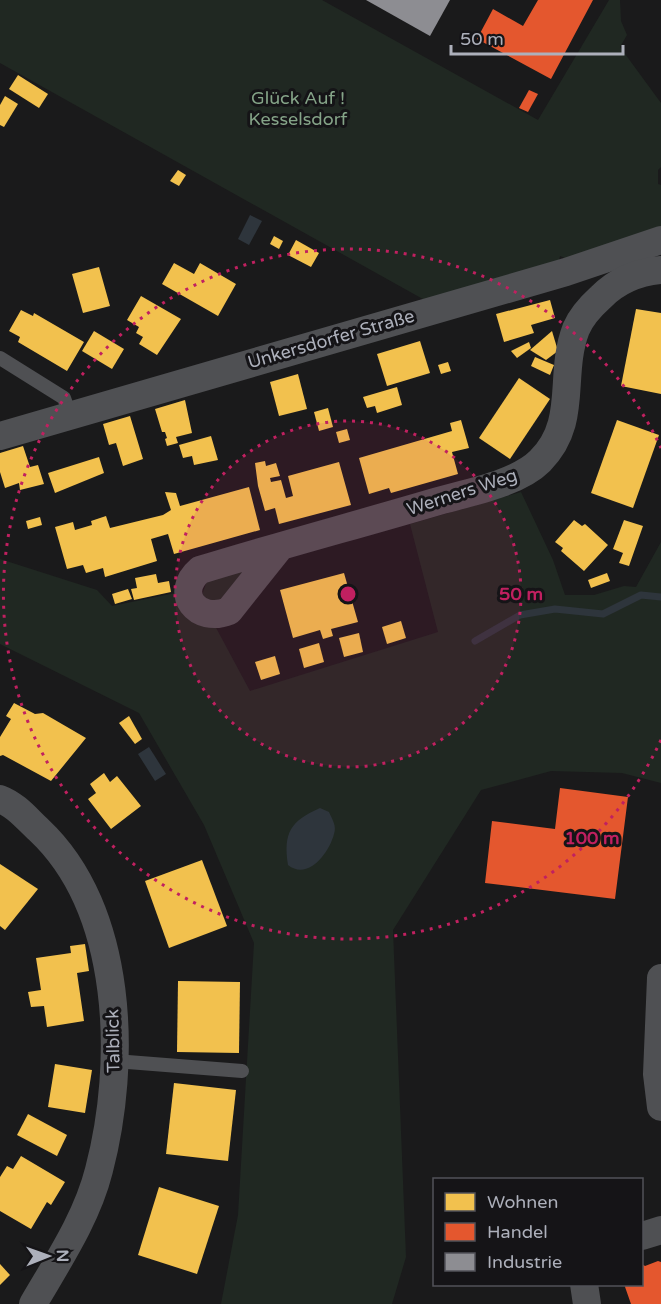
<svg xmlns="http://www.w3.org/2000/svg" width="661" height="1304" font-family="'Varela Round',sans-serif">
<style>
.green{fill:#202822}
.water{fill:#2e353c}
.homes{fill:#f2c14e}
.shops{fill:#e4572e}
.industry{fill:#8d8d92}
.lines{fill:none;stroke-linecap:round;stroke-linejoin:round}
.stream{stroke:#2e353c;stroke-width:7}
.service{stroke:#4f5053;stroke-width:14}
.minor{stroke:#4f5053;stroke-width:28}
.ring{fill:none;stroke:#c12060;stroke-width:3;stroke-dasharray:3 6}
.labels{text-anchor:middle;dominant-baseline:central;stroke-width:6;stroke-linejoin:round;paint-order:stroke}
.park-label{font-size:18px;fill:#85a488;stroke:#151417}
.street-label{font-size:18px;fill:#adb0bb;stroke:#151417}
.centre{fill:#c12060;stroke:#151417;stroke-width:3}
.ring-label{font-size:18px;text-anchor:middle;font-weight:bold;fill:#c12060;stroke:#151417;stroke-width:6;stroke-linejoin:round;paint-order:stroke}
</style>
<rect width="100%" height="100%" fill="#1a1a1b"/>
<g class="green">
<polygon points="0,0 322,0 538,120 609,0 620,0 621,21 627,35 620,47 661,103 661,167 658,170 658,184 661,185 661,234 567,259 560,256 557,268 430,303 0,63"/>
<polygon points="521,492 553,560 565,595 594,595 624,586 636,587 661,542 661,783 622,773 551,771 481,790 393,930 406,1257 392,1304 221,1304 238,1215 254,943 204,825 139,713 0,644 0,559 97,590 112,606 180,592 214,624 250,691 438,632 410,524"/>
<polygon points="245,570 225,601 212,604 202,595 207,581"/>
</g>
<g class="water">
<polygon points="250,215 262,221 249,245 238,239"/>
<polygon points="149,747 166,774 155,781 138,754"/>
<path d="M320 808 329 812C332 819 337 826 334 834 329 853 308 881 288 865 283 832 291 821 320 808Z"/>
</g>
<g class="homes">
<polygon points="18,75 48,94 39,108 9,89"/>
<polygon points="5,96 18,104 4,127 0,125 0,105"/>
<polygon points="178,170 186,175 179,186 170,181"/>
<polygon points="274,236 283,241 279,249 270,244"/>
<polygon points="296,240 319,253 311,267 288,255"/>
<polygon points="174,263 194,274 200,263 236,284 218,316 162,284"/>
<polygon points="99,267 110,306 83,313 72,274"/>
<polygon points="141,296 181,319 157,355 139,344 143,337 136,333 139,327 127,320"/>
<polygon points="550,300 555,318 531,325 534,333 504,342 496,314"/>
<polygon points="636,309 661,313 661,394 621,386"/>
<polygon points="21,310 33,316 34,313 84,342 67,371 18,342 20,337 9,331"/>
<polygon points="94,331 124,349 112,369 82,351"/>
<polygon points="552,331 558,351 546,360 530,350"/>
<polygon points="420,341 430,373 387,386 377,354"/>
<polygon points="529,342 531,348 517,358 511,351"/>
<polygon points="535,357 554,365 550,375 531,366"/>
<polygon points="448,362 451,371 441,374 438,365"/>
<polygon points="298,374 307,409 279,416 270,382"/>
<polygon points="519,378 550,399 510,459 479,438"/>
<polygon points="397,387 402,405 377,413 375,406 367,408 363,397"/>
<polygon points="185,400 192,433 176,437 178,443 167,446 165,439 167,438 165,432 162,432 155,409"/>
<polygon points="328,408 333,427 319,431 314,412"/>
<polygon points="130,416 143,459 123,466 116,443 109,445 103,424"/>
<polygon points="461,420 469,448 452,452 458,474 391,493 389,488 369,494 359,458 452,431 450,423"/>
<polygon points="617,420 659,435 633,508 591,493"/>
<polygon points="347,429 350,440 339,443 336,432"/>
<polygon points="211,436 218,460 194,465 192,456 183,458 179,445"/>
<polygon points="23,446 30,467 38,465 44,484 20,490 19,483 5,488 0,472 0,453"/>
<polygon points="99,457 104,473 55,493 48,473"/>
<polygon points="265,461 266,466 276,463 280,476 270,478 271,482 281,480 286,498 293,496 288,476 339,462 351,505 279,524 275,508 265,511 258,486 255,463"/>
<polygon points="249,487 260,530 174,554 168,534 151,539 157,561 105,577 103,568 86,573 83,565 67,569 55,527 73,522 75,530 92,525 91,521 106,516 110,528 163,515 171,510 165,492 176,493 180,506"/>
<polygon points="40,517 42,525 28,529 26,521"/>
<polygon points="574,520 582,526 585,524 608,545 584,571 561,551 563,548 555,542"/>
<polygon points="624,520 643,526 629,566 619,563 623,553 613,549"/>
<polygon points="344,573 358,622 331,629 333,636 323,639 320,630 293,638 280,590"/>
<polygon points="607,573 610,581 591,588 588,580"/>
<polygon points="156,574 158,583 169,581 171,592 134,600 131,589 137,588 135,578"/>
<polygon points="128,589 132,599 115,604 112,594"/>
<polygon points="401,621 406,638 387,644 382,627"/>
<polygon points="359,633 363,652 344,657 339,638"/>
<polygon points="319,643 324,662 304,668 299,649"/>
<polygon points="275,656 280,674 261,680 255,662"/>
<polygon points="14,703 35,714 43,713 86,738 51,781 3,755 0,756 0,737 11,719 6,716"/>
<polygon points="129,716 142,739 135,744 119,723"/>
<polygon points="104,773 110,782 117,776 141,806 111,829 88,799 96,793 90,784"/>
<polygon points="202,860 227,926 169,948 145,881"/>
<polygon points="0,864 38,889 5,930 0,926"/>
<polygon points="85,944 89,971 77,973 84,1021 47,1027 44,1006 31,1007 28,992 41,990 36,958 71,953 70,946"/>
<polygon points="178,981 240,982 239,1053 177,1052"/>
<polygon points="55,1064 92,1070 85,1113 48,1107"/>
<polygon points="174,1083 236,1090 228,1161 166,1154"/>
<polygon points="28,1114 67,1135 57,1156 17,1135"/>
<polygon points="21,1156 65,1182 51,1205 47,1202 31,1229 0,1211 0,1177 7,1166 13,1169"/>
<polygon points="159,1187 219,1206 197,1274 138,1255"/>
<polygon points="0,1264 10,1275 0,1285"/>
</g>
<g class="shops">
<polygon points="538,0 593,0 551,79 477,39 493,9 523,26"/>
<polygon points="529,90 538,94 528,112 519,108"/>
<polygon points="560,788 628,797 615,899 485,883 492,821 555,829"/>
<polygon points="658,1261 661,1262 661,1304 631,1304 624,1284 642,1284 642,1264 645,1266"/>
</g>
<polygon class="industry" points="366,0 450,0 430,36"/>
<g class="lines">
<polyline class="stream" points="475,641 520,615 555,609 603,614 641,595 661,597"/>
<g class="service">
<polyline points="0,358 64,398 70,415"/>
<polyline points="115,1061 242,1071"/>
</g>
<g class="minor">
<polyline points="0,436 566,272 661,240"/>
<path d="M280 547 229 611C197 624 173 593 200 570 278 546 357 525 435 502 466 493 517 484 540 461 579 422 558 376 576 329 581 317 591 306 601 297 617 281 638 272 661 270"/>
<path d="M0 799C16 805 27 819 39 830 124 910 127 1063 99 1170 87 1218 58 1261 33 1304"/>
<polyline points="661,978 657,1074 661,1107"/>
<polyline points="642,1236 661,1230"/>
<polyline points="584,1284 587,1304"/>
</g>
</g>
<circle cx="348" cy="594" r="173" fill="#c12060" fill-opacity=".12"/>
<g class="ring">
<circle cx="348" cy="594" r="173"/>
<path d="M661 740A345 345 0 1 1 661 448"/>
</g>
<g class="labels">
<g class="park-label">
<text x="298" y="98">Glück Auf !<tspan x="298" dy="21">Kesselsdorf</tspan></text>
</g>
<g class="street-label">
<text transform="translate(331 339) rotate(-16)">Unkersdorfer Straße</text>
<text transform="translate(462 492) rotate(-18)">Werners Weg</text>
<text transform="translate(113 1041) rotate(-91)">Talblick</text>
</g>
</g>
<circle cx="348" cy="594" r="9" class="centre"/>
<g class="ring-label">
<text x="521" y="600">50 m</text>
<text x="592" y="844">100 m</text>
</g>
<rect x="433" y="1178" width="210" height="108" fill="#151417" stroke="#525259" stroke-width="1.5"/>
<rect x="445" y="1193" width="30" height="18" fill="#f2c14e" stroke="#525259" stroke-width="1.5"/>
<text x="487" y="1208" font-size="18" fill="#adb0bb">Wohnen</text>
<rect x="445" y="1223" width="30" height="18" fill="#e4572e" stroke="#525259" stroke-width="1.5"/>
<text x="487" y="1238" font-size="18" fill="#adb0bb">Handel</text>
<rect x="445" y="1253" width="30" height="18" fill="#8d8d92" stroke="#525259" stroke-width="1.5"/>
<text x="487" y="1268" font-size="18" fill="#adb0bb">Industrie</text>
<g transform="translate(48 1256) rotate(89)" stroke="#151417" stroke-width="4.5" paint-order="stroke">
<path d="M0-4.5L10 22L0 15L-10 22Z" fill="#adb0bb"/>
<text y="-9" font-size="16" font-weight="bold" text-anchor="middle" fill="#adb0bb">N</text>
</g>
<path d="M451 45v9h172v-9" fill="none" stroke="#adb0bb" stroke-width="3"/>
<text x="460" y="45" font-size="18" fill="#adb0bb" stroke="#151417" stroke-width="4.5" paint-order="stroke">50 m</text>
</svg>
